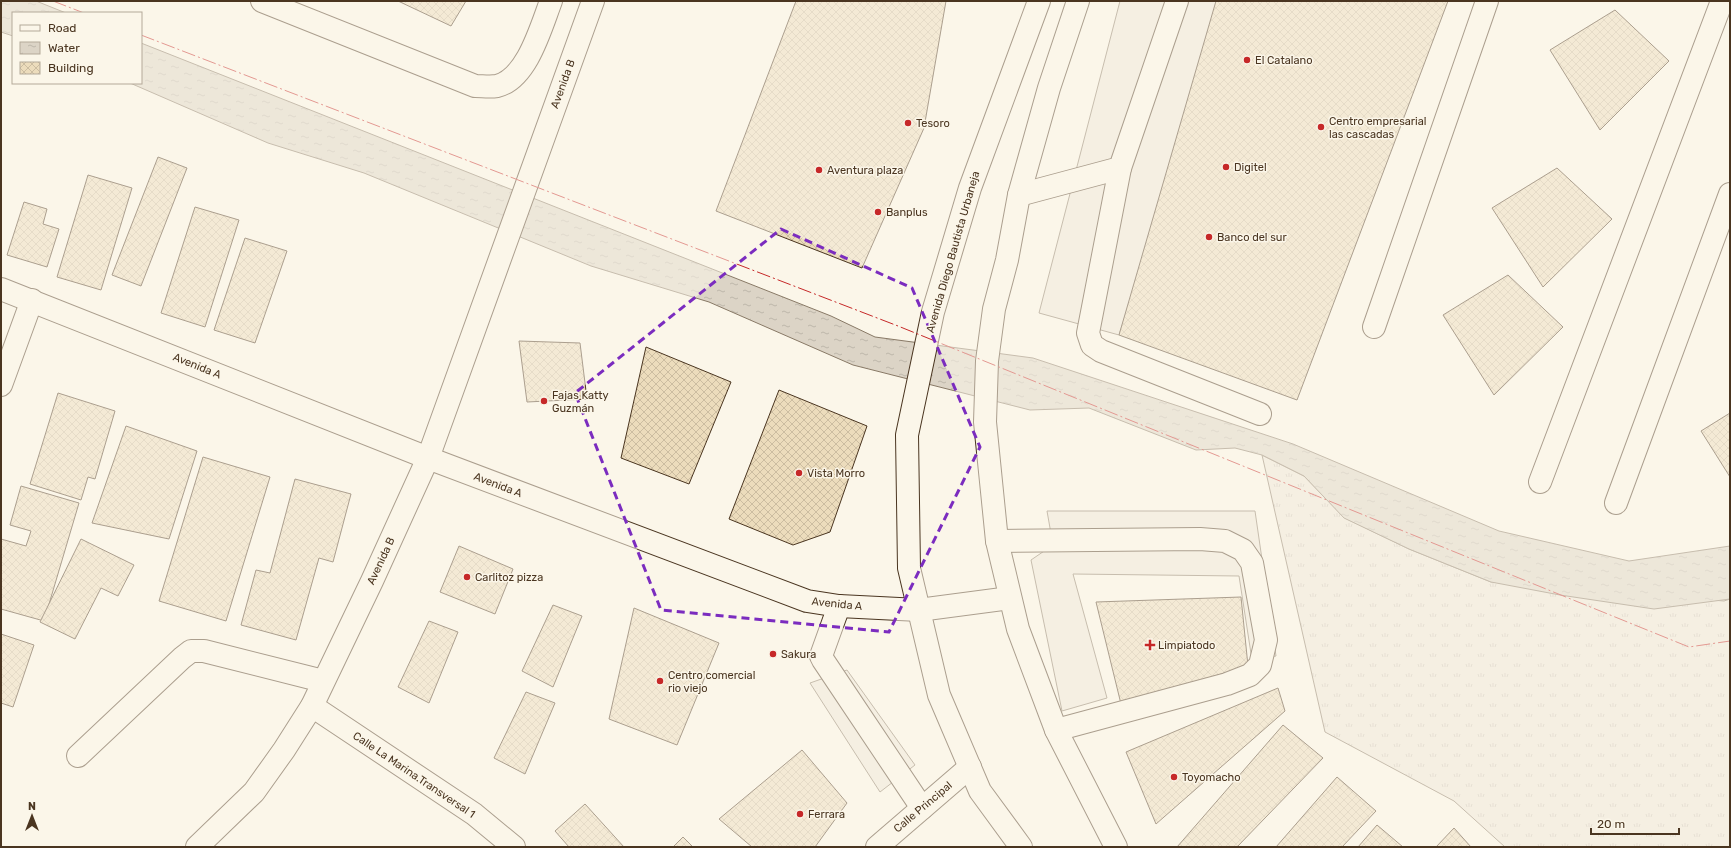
<svg xmlns="http://www.w3.org/2000/svg" width="1731" height="848" font-family="Rubik,sans-serif">
<style>
.grass{fill:url(#grass-tufts);stroke:#887966}
.parking{fill:#ede7d9;stroke:#887966}
.water{fill:url(#water-ripples);stroke:#887966}
.building{fill:url(#building-cross-hatch);stroke:#4a3520}
.lines{fill:none;stroke-linecap:round;stroke-linejoin:round}
.minor-casing{stroke:#4a3520;stroke-width:24}
.minor{stroke:#fbf6e9;stroke-width:22}
.power{stroke:#c62828;stroke-width:1;stroke-dasharray:14 3 2 3;stroke-linecap:butt}
.marked{fill:none;stroke:#7b2cbf;stroke-width:3;stroke-dasharray:8 5;stroke-linejoin:round}
.poi-dot{fill:#c62828;stroke:#fbf6e9;stroke-width:1.5}
.labels{text-anchor:middle;dominant-baseline:central;stroke-width:3;stroke-linejoin:round;paint-order:stroke}
.poi-label{font-size:11px;fill:#4a3520;stroke:#fbf6e9;text-anchor:start}
.street-label{font-size:11px;fill:#4a3520;stroke:#fbf6e9}
</style>
<defs>
<pattern id="grass-tufts" width="24" height="20" patternUnits="userSpaceOnUse"><rect width="24" height="20" fill="#ede6d9"/><path d="M3 7l-1-3M5 7V3M7 7l1-3M15 17l-1-3M17 17v-4M19 17l1-3" fill="none" stroke="#cdc6ba"/></pattern>
<pattern id="water-ripples" width="26" height="14" patternUnits="userSpaceOnUse"><rect width="26" height="14" fill="#dcd4c6"/><path d="M2 4q2-2 4 0t4 0M15 11q2-2 4 0t4 0" fill="none" stroke="#beb7aa"/></pattern>
<pattern id="building-cross-hatch" width="8" height="8" patternUnits="userSpaceOnUse"><rect width="8" height="8" fill="#ecdcbc"/><path d="M0 0l8 8M0 8l8-8" fill="none" stroke="#ccbda1"/></pattern>
</defs>
<rect width="100%" height="100%" fill="#fbf6e9"/>
<polygon class="grass" points="1262,455 1304,476 1345,518 1409,549 1491,582 1724,601 1730,599 1730,847 1505,847 1454,801 1325,732"/>
<g class="parking">
<polygon points="1120,1 1227,1 1119,335 1039,313"/>
<polygon points="1047,511 1255,511 1276,656 1252,660 1239,576 1073,574 1107,698 1062,711 1031,560 1053,545"/>
<polygon points="847,670 915,765 880,792 810,683"/>
</g>
<g class="water">
<polygon points="1,1 36,1 66,13 13,13 13,36 1,32"/>
<polygon points="141,43 831,316 875,337 1033,358 1293,444 1499,531 1629,561 1730,546 1730,599 1654,609 1560,595 1491,582 1409,549 1344,518 1304,476 1262,455 1235,448 1196,450 1089,408 1030,410 853,365 709,302 591,266 364,173 268,143 130,83 141,83"/>
</g>
<g class="building">
<polygon points="398,1 466,1 451,26"/>
<polygon points="796,1 946,1 924,128 862,268 716,211"/>
<polygon points="1216,1 1448,1 1297,400 1119,335"/>
<polygon points="1615,10 1669,61 1600,130 1550,50"/>
<polygon points="158,157 187,168 141,286 112,275"/>
<polygon points="1557,168 1612,219 1543,287 1492,208"/>
<polygon points="88,175 132,188 101,290 57,277"/>
<polygon points="24,202 47,209 43,224 59,229 47,267 7,255"/>
<polygon points="195,207 239,220 205,327 161,313"/>
<polygon points="245,238 287,251 255,343 214,330"/>
<polygon points="1508,275 1563,327 1494,395 1443,315"/>
<polygon points="519,341 580,343 587,399 527,402"/>
<polygon points="646,347 731,382 689,484 621,458"/>
<polygon points="779,390 867,426 830,532 793,545 729,519"/>
<polygon points="58,393 115,411 95,479 88,477 81,500 30,484"/>
<polygon points="1730,413 1730,477 1701,431"/>
<polygon points="126,426 197,451 169,539 92,523"/>
<polygon points="203,457 270,477 226,621 159,601"/>
<polygon points="295,479 351,494 333,562 319,558 296,640 241,625 256,570 270,573"/>
<polygon points="21,486 79,503 44,621 1,609 1,539 26,546 31,531 10,525"/>
<polygon points="81,539 134,565 118,596 101,588 75,639 40,622"/>
<polygon points="459,546 513,569 495,614 440,592"/>
<polygon points="1241,597 1248,666 1121,704 1096,602"/>
<polygon points="553,605 582,616 553,687 522,671"/>
<polygon points="634,608 719,643 677,745 609,719"/>
<polygon points="429,621 458,632 429,703 398,687"/>
<polygon points="1,634 34,645 13,707 1,703"/>
<polygon points="1278,688 1285,711 1156,824 1126,752"/>
<polygon points="526,692 555,703 525,774 494,758"/>
<polygon points="1283,725 1323,758 1237,847 1177,847"/>
<polygon points="802,750 847,803 815,847 752,847 719,819"/>
<polygon points="1337,777 1376,811 1342,847 1276,847"/>
<polygon points="585,804 624,847 569,847 555,831"/>
<polygon points="1377,825 1403,847 1358,847"/>
<polygon points="1454,828 1471,847 1436,847"/>
<polygon points="683,837 693,847 673,847"/>
</g>
<g class="lines">
<defs>
<g id="minor">
<path d="M262 1 475 86C482 86 490 87 497 86 527 79 541 27 551 1"/>
<polyline points="1078,1 1049,88 1019,195 1007,260 994,309 987,361 985,422 997,541 1018,629 1056,730 1116,847"/>
<polyline points="1120,168 1088,333 1092,345 1101,351 1260,414"/>
<polyline points="1019,195 1120,168 1177,1"/>
<polyline points="1,289 428,458 807,601 839,606 919,610 1010,598"/>
<polyline points="1374,327 1487,1"/>
<polyline points="1,385 32,300"/>
<polyline points="1540,482 1722,1"/>
<polyline points="1616,503 1730,194"/>
<polyline points="997,541 1200,539 1225,541 1243,550 1252,563 1266,640 1260,665 1250,675 1227,684 1056,730"/>
<polyline points="839,606 821,656 823,660 922,808"/>
<polyline points="312,706 474,814 514,847"/>
<polyline points="78,756 182,658 191,651 204,651 323,681"/>
<polyline points="197,847 254,792 284,750 312,706 372,581 428,458 593,1"/>
<polyline points="877,847 970,767"/>
<polyline points="1021,847 980,791 939,695 909,568 907,435 933,312 970,188 1039,1"/>
</g>
</defs>
<use href="#minor" class="minor-casing"/>
<use href="#minor" class="minor"/>
<g class="power">
<polyline points="53,1 84,13"/>
<polyline points="141,35 898,326 1689,647 1730,641"/>
</g>
</g>
<path d="M0 0H1731V848H0ZM781 229 912 288 980 447 889 632 661 610 575 393Z" fill="#fbf6e9" fill-opacity=".55" fill-rule="evenodd"/>
<path class="marked" d="M781 229 912 288 980 447 889 632 661 610 575 393Z"/>
<g class="poi-dot">
<circle cx="1247" cy="60" r="4"/>
<circle cx="908" cy="123" r="4"/>
<circle cx="1321" cy="127" r="4"/>
<circle cx="1226" cy="167" r="4"/>
<circle cx="819" cy="170" r="4"/>
<circle cx="878" cy="212" r="4"/>
<circle cx="1209" cy="237" r="4"/>
<circle cx="544" cy="401" r="4"/>
<circle cx="799" cy="473" r="4"/>
<circle cx="467" cy="577" r="4"/>
<path d="M1148 639h4v4h4v4h-4v4h-4v-4h-4v-4h4z"/>
<circle cx="773" cy="654" r="4"/>
<circle cx="660" cy="681" r="4"/>
<circle cx="1174" cy="777" r="4"/>
<circle cx="800" cy="814" r="4"/>
</g>
<g class="labels">
<g class="poi-label">
<text x="1255" y="60">El Catalano</text>
<text x="1329" y="121">Centro empresarial<tspan x="1329" dy="13">las cascadas</tspan></text>
<text x="916" y="123">Tesoro</text>
<text x="1234" y="167">Digitel</text>
<text x="827" y="170">Aventura plaza</text>
<text x="886" y="212">Banplus</text>
<text x="1217" y="237">Banco del sur</text>
<text x="552" y="395">Fajas Katty<tspan x="552" dy="13">Guzmán</tspan></text>
<text x="807" y="473">Vista Morro</text>
<text x="475" y="577">Carlitoz pizza</text>
<text x="1158" y="645">Limpiatodo</text>
<text x="781" y="654">Sakura</text>
<text x="668" y="675">Centro comercial<tspan x="668" dy="13">rio viejo</tspan></text>
<text x="1182" y="777">Toyomacho</text>
<text x="808" y="814">Ferrara</text>
</g>
<g class="street-label">
<text transform="translate(563 84) rotate(-70)">Avenida B</text>
<text transform="translate(953 252) rotate(-74)">Avenida Diego Bautista Urbaneja</text>
<text transform="translate(197 366) rotate(22)">Avenida A</text>
<text transform="translate(498 485) rotate(21)">Avenida A</text>
<text transform="translate(381 561) rotate(-65)">Avenida B</text>
<text transform="translate(837 604) rotate(6)">Avenida A</text>
<text transform="translate(414 775) rotate(34)">Calle La Marina.Transversal 1</text>
<text transform="translate(923 807) rotate(-40)">Calle Principal</text>
</g>
</g>
<rect width="1731" height="848" fill="none" stroke="#4a3520" stroke-width="4"/>
<rect x="12" y="12" width="130" height="72" fill="#fbf6e9" stroke="#b4a999"/>
<rect x="20" y="25" width="20" height="6" fill="#fbf6e9" stroke="#b4a999"/>
<text x="48" y="32" font-size="12" fill="#4a3520">Road</text>
<rect x="20" y="42" width="20" height="12" fill="url(#water-ripples)" stroke="#b4a999"/>
<text x="48" y="52" font-size="12" fill="#4a3520">Water</text>
<rect x="20" y="62" width="20" height="12" fill="url(#building-cross-hatch)" stroke="#b4a999"/>
<text x="48" y="72" font-size="12" fill="#4a3520">Building</text>
<g transform="translate(32 816)" stroke="#fbf6e9" stroke-width="3" paint-order="stroke">
<path d="M0-3L7 15L0 10L-7 15Z" fill="#4a3520"/>
<text y="-6" font-size="11" font-weight="bold" text-anchor="middle" fill="#4a3520">N</text>
</g>
<path d="M1591 828v6h88v-6" fill="none" stroke="#4a3520" stroke-width="2"/>
<text x="1597" y="828" font-size="12" fill="#4a3520" stroke="#fbf6e9" stroke-width="3" paint-order="stroke">20 m</text>
</svg>
